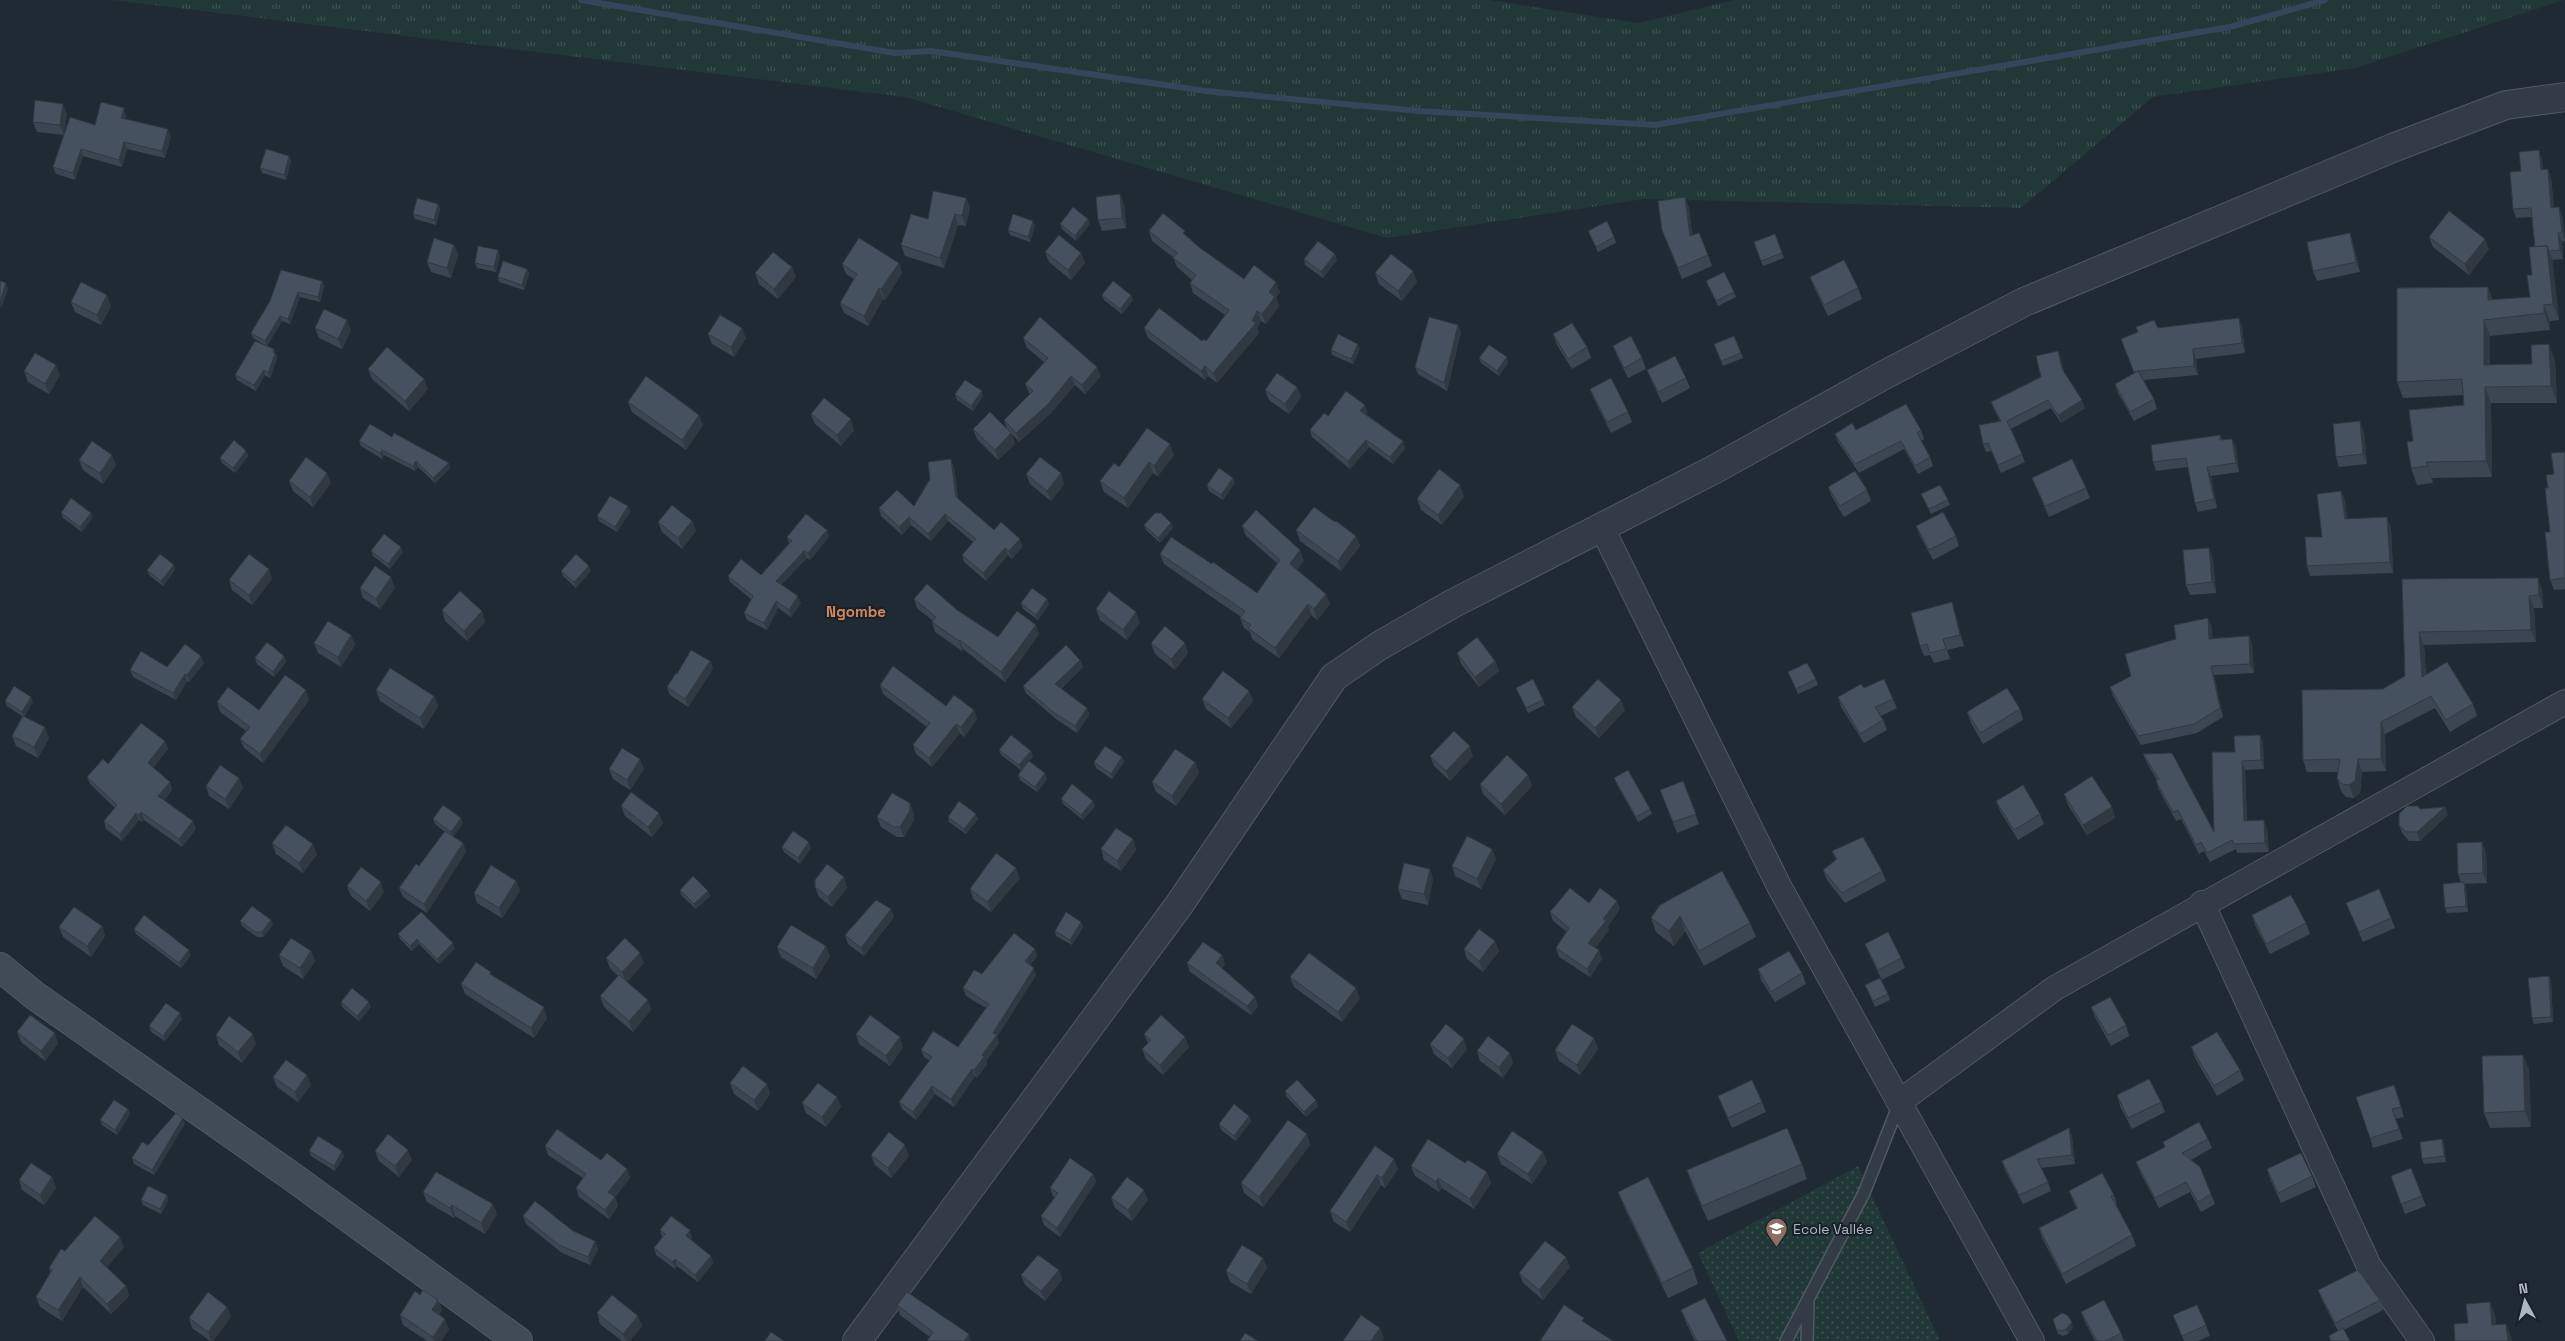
<svg xmlns="http://www.w3.org/2000/svg" width="2565" height="1341" font-family="'Space Grotesk',sans-serif">
<style>
.grass{fill:url(#grass-tufts)}
.park{fill:url(#park-dots)}
.lines{fill:none;stroke-linecap:round;stroke-linejoin:round}
.stream{stroke:#33465c;stroke-width:6}
.service-casing{stroke:#505964;stroke-width:14}
.minor-casing{stroke:#505964;stroke-width:26}
.tertiary-casing{stroke:#505964;stroke-width:30}
.secondary-casing{stroke:#505964;stroke-width:30}
.service{stroke:#333b46;stroke-width:11}
.minor{stroke:#333b46;stroke-width:24}
.tertiary{stroke:#333b46;stroke-width:28}
.secondary{stroke:#414b58;stroke-width:28}
.wall{fill:#3b4652}
.shaded-wall{fill:#303942}
.building{fill:#45515f;stroke:#303942}
.labels{text-anchor:middle;dominant-baseline:central;stroke-width:4;stroke-linejoin:round;paint-order:stroke}
.poi-label{font-size:14px;fill:#acb6c3;stroke:#18202a;text-anchor:start}
.neighbourhood-label{font-size:15px;font-weight:bold;fill:#d0875a;stroke:#18202a}
</style>
<defs>
<pattern id="grass-tufts" width="24" height="20" patternUnits="userSpaceOnUse" patternTransform="scale(1.25)"><rect width="24" height="20" fill="#223737"/><path d="M3 7l-1-3M5 7V3M7 7l1-3M15 17l-1-3M17 17v-4M19 17l1-3" fill="none" stroke="#3f5252"/></pattern>
<pattern id="park-dots" width="8" height="8" patternUnits="userSpaceOnUse" patternTransform="scale(1.25)"><rect width="8" height="8" fill="#223737"/><path d="M2 2h.1M6 6h.1" fill="none" stroke="#3f5252" stroke-width="1.8" stroke-linecap="round"/></pattern>
</defs>
<rect width="100%" height="100%" fill="#1f2a35"/>
<polygon class="grass" points="112,0 1489,0 1638,23 1735,0 2564,0 2355,68 2153,97 2021,208 1644,199 1387,238 905,97"/>
<polygon class="park" points="1858,1166 1940,1341 1739,1341 1698,1253"/>
<g class="lines">
<polyline class="stream" points="581,0 895,53 931,51 1206,91 1419,111 1655,125 2230,27 2325,0"/>
<defs>
<g id="service">
<polyline points="1786,1341 1864,1193 1899,1104"/>
<polyline points="1807,1341 1808,1303"/>
</g>
<g id="minor">
<polyline points="1602,528 1780,888 2032,1341"/>
<polyline points="2202,903 2369,1266 2422,1341"/>
<polyline points="1899,1102 2055,988 2565,702"/>
</g>
<polyline id="tertiary" points="857,1341 1179,905 1334,677 1379,646 1452,604 1715,469 1886,374 2024,302 2395,147 2506,105 2565,97"/>
<polyline id="secondary" points="0,967 34,995 294,1178 518,1341"/>
</defs>
<use href="#service" class="service-casing"/>
<use href="#minor" class="minor-casing"/>
<use href="#tertiary" class="tertiary-casing"/>
<use href="#secondary" class="secondary-casing"/>
<use href="#service" class="service"/>
<use href="#minor" class="minor"/>
<use href="#tertiary" class="tertiary"/>
<use href="#secondary" class="secondary"/>
</g>
<g class="wall">
<polygon points="67,114 64,133 95,125 126,115 125,119 171,136 165,158 127,149 122,167 83,156 75,180 56,174 53,167 64,135 37,132 33,122"/>
<polygon points="2539,150 2542,160 2543,169 2551,178 2554,208 2559,207 2562,216 2565,238 2565,241 2562,242 2563,259 2552,260 2559,320 2550,321 2550,330 2490,336 2490,365 2532,364 2555,360 2557,403 2491,403 2492,477 2432,478 2433,483 2417,485 2411,468 2413,441 2464,405 2463,395 2403,398 2397,382 2488,287 2492,300 2530,297 2535,247 2532,217 2516,218 2513,209 2521,171"/>
<polygon points="289,156 291,161 286,180 262,173 260,168"/>
<polygon points="1685,197 1689,208 1692,235 1708,255 1712,266 1682,279 1662,230"/>
<polygon points="966,198 970,208 966,226 958,225 944,268 905,256 901,245 928,219"/>
<polygon points="438,204 440,209 436,225 415,219 413,214"/>
<polygon points="1124,204 1126,228 1102,231 1098,220"/>
<polygon points="1060,224 1090,224 1076,241 1062,229"/>
<polygon points="1035,226 1030,242 1010,235 1008,230"/>
<polygon points="1149,231 1187,237 1200,248 1244,279 1280,292 1276,298 1279,306 1266,324 1261,321 1257,328 1259,333 1217,383 1208,376 1205,380 1148,338 1144,328 1202,341 1206,341 1225,315 1193,293 1190,283 1192,280 1177,267 1173,257 1152,241"/>
<polygon points="1588,231 1614,237 1616,243 1598,252"/>
<polygon points="2350,233 2353,243 2360,272 2317,281 2313,271"/>
<polygon points="1775,234 1784,258 1763,266 1754,242"/>
<polygon points="2429,237 2489,249 2469,275 2433,247"/>
<polygon points="454,245 458,255 451,278 431,272 427,262"/>
<polygon points="1045,252 1081,253 1085,263 1071,280 1049,262"/>
<polygon points="1335,254 1337,260 1323,278 1305,265 1304,259"/>
<polygon points="500,255 496,272 477,268 475,263"/>
<polygon points="899,263 902,273 885,300 883,299 868,326 844,313 840,303 854,279 846,274 842,264"/>
<polygon points="527,269 529,274 524,290 499,282 498,277"/>
<polygon points="1413,271 1417,282 1402,301 1379,284 1375,273"/>
<polygon points="755,273 796,277 778,299 759,284"/>
<polygon points="1810,277 1858,288 1862,299 1828,316 1814,287"/>
<polygon points="322,281 324,286 320,302 300,297 290,324 282,321 267,346 253,338 251,333 270,301"/>
<polygon points="1706,281 1734,292 1736,297 1718,306"/>
<polygon points="1102,295 1131,295 1133,300 1122,314 1104,300"/>
<polygon points="71,302 111,306 101,325 75,312"/>
<polygon points="2239,318 2242,327 2245,353 2196,359 2198,375 2143,380 2154,399 2157,409 2134,421 2118,393 2115,384 2134,373 2121,339 2158,328"/>
<polygon points="315,328 351,330 342,349 319,338"/>
<polygon points="1461,332 1447,391 1418,374 1415,367"/>
<polygon points="708,334 746,338 734,357 712,344"/>
<polygon points="1553,334 1587,347 1591,358 1572,369 1557,345"/>
<polygon points="1023,338 1101,376 1085,394 1075,385 1051,413 1019,442 1012,434 1015,444 998,460 977,439 973,429 1007,429 1004,420 1030,395 1025,384 1044,362 1027,348"/>
<polygon points="1613,346 1642,358 1646,369 1628,378 1617,356"/>
<polygon points="1360,349 1353,364 1332,355 1331,350"/>
<polygon points="1716,349 1741,353 1743,358 1723,366"/>
<polygon points="2058,351 2061,359 2064,372 2085,408 2061,423 2051,408 2011,429 2025,462 2001,473 1991,451 1986,452 1983,444 2000,421 1994,410 1991,402 2041,377"/>
<polygon points="276,354 277,359 270,378 265,375 256,391 237,380 235,375"/>
<polygon points="1479,358 1508,363 1499,376 1481,363"/>
<polygon points="368,369 428,389 409,411 372,379"/>
<polygon points="1647,370 1686,378 1690,388 1662,403 1651,380"/>
<polygon points="24,371 60,375 49,394 28,382"/>
<polygon points="1297,387 1301,397 1289,414 1269,400 1265,390"/>
<polygon points="1590,389 1628,412 1632,422 1611,433 1594,399"/>
<polygon points="955,394 983,396 973,411 957,400"/>
<polygon points="628,402 703,425 686,450 632,412"/>
<polygon points="1367,412 1366,414 1403,441 1405,448 1393,464 1369,447 1350,469 1312,437 1310,430 1328,416"/>
<polygon points="811,414 854,430 841,446 815,424"/>
<polygon points="1856,430 1921,430 1924,439 1921,441 1930,457 1933,466 1918,474 1904,449 1859,473 1838,442 1835,434"/>
<polygon points="2364,432 2367,464 2339,467 2336,457"/>
<polygon points="2220,435 2222,440 2232,439 2236,448 2239,472 2211,476 2217,508 2198,512 2195,503 2188,467 2156,471 2153,462"/>
<polygon points="392,437 450,468 435,483 418,467 415,471 384,455 382,459 361,446 359,441"/>
<polygon points="246,451 248,456 235,473 222,463 220,458"/>
<polygon points="2565,452 2565,589 2554,590 2550,580 2550,532 2548,488"/>
<polygon points="1174,455 1158,476 1153,473 1128,508 1104,492 1100,481 1119,467"/>
<polygon points="79,460 116,465 103,484 83,470"/>
<polygon points="954,467 958,499 994,530 1020,539 1022,547 1012,559 1008,555 986,581 964,562 962,555 973,542 948,521 931,541 911,525 902,535 881,516 879,508 914,506"/>
<polygon points="1026,474 1064,484 1051,501 1030,484"/>
<polygon points="2032,478 2086,488 2090,498 2049,517 2036,488"/>
<polygon points="289,481 331,483 313,507 293,491"/>
<polygon points="1235,483 1223,500 1209,491 1207,485"/>
<polygon points="1828,487 1867,490 1871,501 1844,517 1832,497"/>
<polygon points="2341,491 2345,501 2347,519 2391,527 2393,573 2310,576 2307,566 2322,537"/>
<polygon points="1921,494 1948,500 1950,505 1931,514"/>
<polygon points="1464,496 1442,525 1421,510 1417,499"/>
<polygon points="628,506 630,512 617,532 599,521 597,516"/>
<polygon points="61,513 91,513 92,518 82,532 63,518"/>
<polygon points="692,521 696,531 682,549 662,532 658,522"/>
<polygon points="1335,522 1356,536 1360,546 1341,571 1300,541 1296,530"/>
<polygon points="1171,523 1173,528 1160,543 1146,530 1144,525"/>
<polygon points="1242,526 1304,560 1297,570 1330,604 1317,620 1311,615 1279,658 1252,639 1250,632 1244,628 1240,618 1241,617 1164,564 1160,554 1212,564 1257,593 1278,564 1246,536"/>
<polygon points="1916,526 1956,536 1959,546 1933,560 1920,536"/>
<polygon points="827,530 829,537 810,560 807,558 781,585 801,603 791,617 778,608 767,630 747,620 744,613 751,599 730,582 728,576 761,575 789,543 787,537"/>
<polygon points="371,551 403,552 390,569 373,556"/>
<polygon points="2213,559 2216,593 2190,595 2186,585"/>
<polygon points="174,565 175,570 163,586 149,575 147,570"/>
<polygon points="561,571 591,571 576,588 563,576"/>
<polygon points="272,579 252,605 232,590 229,580"/>
<polygon points="2402,579 2542,590 2543,608 2534,608 2536,642 2424,645 2426,674 2473,704 2477,716 2450,732 2435,708 2385,734 2386,771 2362,772 2360,793 2354,798 2346,797 2341,791 2337,778 2338,772 2307,772 2303,760 2383,689 2405,676"/>
<polygon points="360,588 395,588 380,609 363,598"/>
<polygon points="914,599 957,610 998,637 1039,634 1005,682 963,649 962,651 935,632 932,622 933,621 917,608"/>
<polygon points="1952,602 1964,646 1947,650 1950,659 1934,663 1930,655 1924,656 1920,646"/>
<polygon points="1021,603 1049,604 1038,620 1023,609"/>
<polygon points="1096,609 1140,622 1127,640 1100,620"/>
<polygon points="442,610 482,611 485,622 467,641 445,621"/>
<polygon points="2212,627 2212,638 2249,636 2252,645 2254,673 2214,675 2223,717 2197,733 2141,745 2113,696 2110,687 2131,676 2176,639"/>
<polygon points="351,635 355,645 341,667 318,653 314,643"/>
<polygon points="1151,643 1185,643 1188,653 1175,670 1155,654"/>
<polygon points="1457,653 1495,661 1499,671 1479,687 1461,664"/>
<polygon points="284,656 286,662 274,677 257,664 255,658"/>
<polygon points="1080,660 1083,667 1061,689 1087,708 1089,715 1077,733 1056,719 1026,693 1023,686"/>
<polygon points="710,661 713,669 688,707 670,695 667,687"/>
<polygon points="204,663 189,682 187,681 176,700 133,677 130,670"/>
<polygon points="1788,672 1816,679 1818,685 1798,694"/>
<polygon points="880,685 946,706 977,719 964,737 960,733 932,767 916,754 913,745 927,727 883,694"/>
<polygon points="1516,688 1543,700 1545,705 1528,713"/>
<polygon points="1864,688 1893,699 1897,708 1881,716 1883,720 1887,730 1864,743 1841,707 1838,697"/>
<polygon points="376,690 434,696 438,706 424,729 380,701"/>
<polygon points="1249,691 1253,701 1231,728 1206,709 1202,699"/>
<polygon points="309,700 263,763 244,748 240,739 246,731 220,712 217,702 259,710"/>
<polygon points="5,701 33,702 24,716 49,738 38,758 16,746 12,736 22,716 7,706"/>
<polygon points="1572,707 1625,710 1599,738 1576,717"/>
<polygon points="2020,709 2023,720 1983,744 1971,723 1967,712"/>
<polygon points="2260,735 2263,744 2264,769 2245,770 2247,821 2267,829 2269,852 2237,853 2236,849 2210,862 2204,851 2199,854 2181,819 2176,821 2159,790 2156,781 2157,780 2147,763 2143,754 2214,832 2235,752"/>
<polygon points="165,741 168,749 153,768 170,782 172,790 164,800 196,829 182,847 144,820 142,822 139,820 122,841 106,829 104,821 115,808 90,784 87,777 108,764"/>
<polygon points="999,750 1031,751 1033,756 1029,761 1047,779 1037,792 1020,780 1018,775 1021,770 1001,755"/>
<polygon points="1430,756 1473,756 1450,781 1434,766"/>
<polygon points="1122,757 1124,762 1112,779 1096,768 1094,762"/>
<polygon points="1195,762 1199,773 1176,806 1156,792 1152,782"/>
<polygon points="609,769 644,769 630,790 613,779"/>
<polygon points="1528,775 1532,786 1505,815 1483,794 1480,784"/>
<polygon points="239,778 243,788 229,809 209,796 206,786"/>
<polygon points="1614,778 1650,809 1652,814 1638,822 1616,783"/>
<polygon points="1683,781 1699,824 1677,833 1660,790"/>
<polygon points="2064,794 2112,807 2115,818 2087,835 2068,805"/>
<polygon points="1061,799 1095,806 1083,820 1063,804"/>
<polygon points="1996,801 2040,814 2044,824 2018,840 2000,811"/>
<polygon points="910,803 914,814 914,820 904,837 897,837 881,827 877,817"/>
<polygon points="621,806 663,823 652,837 625,816"/>
<polygon points="2420,809 2448,815 2420,841 2409,841 2402,833 2399,825"/>
<polygon points="948,817 978,819 966,834 949,822"/>
<polygon points="461,818 463,823 453,837 463,843 466,852 427,913 403,897 399,888 419,866 445,832 435,824 433,819"/>
<polygon points="1133,839 1136,850 1121,871 1104,860 1101,849"/>
<polygon points="272,843 317,854 303,873 276,854"/>
<polygon points="782,847 811,848 800,864 784,852"/>
<polygon points="1492,849 1496,859 1481,889 1455,876 1452,866"/>
<polygon points="1832,851 1882,871 1886,881 1845,903 1827,880 1823,870 1836,860"/>
<polygon points="2486,852 2487,883 2464,884 2466,888 2468,912 2447,913 2445,908 2461,883 2458,874"/>
<polygon points="844,877 847,888 832,907 819,897 815,887"/>
<polygon points="1020,878 991,912 973,899 970,889"/>
<polygon points="1433,879 1428,905 1402,899 1398,889"/>
<polygon points="516,881 520,891 502,918 477,903 474,893"/>
<polygon points="347,886 384,892 370,911 351,896"/>
<polygon points="680,890 708,891 710,896 696,909 681,895"/>
<polygon points="1589,903 1620,909 1608,926 1609,930 1595,948 1599,950 1602,959 1590,977 1559,957 1556,948 1567,932 1553,921 1550,912"/>
<polygon points="2346,903 2391,918 2395,928 2363,942"/>
<polygon points="1660,905 1750,923 1756,937 1704,966 1685,931 1674,946 1656,932 1651,918"/>
<polygon points="2252,915 2306,923 2310,934 2270,954 2255,925"/>
<polygon points="894,917 864,956 848,944 845,935"/>
<polygon points="271,920 273,925 263,937 257,937 242,926 240,921"/>
<polygon points="1081,922 1083,927 1072,945 1056,936 1055,931"/>
<polygon points="102,926 105,936 91,957 63,937 59,927"/>
<polygon points="134,929 191,955 181,968 136,934"/>
<polygon points="398,934 455,948 439,964 419,944 412,951 400,939"/>
<polygon points="1865,944 1901,958 1905,968 1882,980 1869,954"/>
<polygon points="777,947 830,956 816,979 781,957"/>
<polygon points="1035,949 1037,956 1030,965 1036,975 997,1037 999,1043 986,1061 987,1064 977,1078 975,1076 954,1107 935,1094 916,1120 902,1109 899,1102 930,1061 924,1057 921,1050 958,1047 986,1008 966,996 963,988 982,974"/>
<polygon points="1464,949 1499,951 1483,972 1467,959"/>
<polygon points="311,951 315,961 303,979 283,966 279,955"/>
<polygon points="1222,955 1225,964 1222,968 1258,1006 1251,1015 1190,972 1187,963"/>
<polygon points="606,958 644,963 627,982 648,1000 651,1010 633,1032 604,1007 600,996 618,976 610,968"/>
<polygon points="1758,969 1802,973 1806,984 1775,1002 1761,980"/>
<polygon points="2549,976 2551,981 2553,1022 2534,1024 2532,1018"/>
<polygon points="493,977 547,1018 534,1038 465,994 461,984"/>
<polygon points="1290,977 1360,998 1342,1022 1294,987"/>
<polygon points="1865,985 1888,994 1890,1000 1875,1007"/>
<polygon points="341,1002 371,1007 359,1021 342,1007"/>
<polygon points="2091,1007 2126,1025 2129,1036 2111,1046 2095,1017"/>
<polygon points="182,1019 165,1041 151,1032 149,1026"/>
<polygon points="17,1032 58,1043 45,1061 21,1042"/>
<polygon points="856,1034 903,1047 890,1066 859,1044"/>
<polygon points="1144,1034 1189,1047 1163,1075 1146,1059 1142,1049 1148,1043"/>
<polygon points="216,1035 256,1044 242,1063 219,1045"/>
<polygon points="1594,1038 1598,1049 1580,1075 1559,1061 1555,1050"/>
<polygon points="1430,1044 1467,1049 1452,1068 1434,1054"/>
<polygon points="2191,1047 2240,1070 2244,1080 2217,1096 2195,1058"/>
<polygon points="1477,1051 1513,1063 1503,1078 1480,1061"/>
<polygon points="2523,1055 2529,1070 2531,1127 2490,1128 2484,1113"/>
<polygon points="273,1077 311,1085 298,1102 277,1087"/>
<polygon points="730,1083 767,1084 770,1094 758,1111 734,1094"/>
<polygon points="1285,1091 1318,1106 1306,1117 1286,1096"/>
<polygon points="2117,1095 2161,1102 2165,1112 2132,1129 2120,1106"/>
<polygon points="2398,1095 2404,1117 2396,1119 2403,1139 2373,1148 2370,1138"/>
<polygon points="1718,1096 1762,1102 1766,1112 1732,1128 1722,1106"/>
<polygon points="837,1097 841,1107 826,1127 806,1113 802,1103"/>
<polygon points="128,1109 130,1114 117,1135 102,1125 100,1120"/>
<polygon points="1249,1116 1251,1121 1236,1141 1221,1130 1219,1124"/>
<polygon points="185,1123 154,1175 134,1164 132,1158"/>
<polygon points="2069,1128 2072,1137 2075,1164 2041,1168 2048,1182 2051,1191 2023,1204 2005,1170 2002,1161"/>
<polygon points="1307,1134 1310,1145 1263,1207 1244,1193 1241,1183"/>
<polygon points="2208,1139 2212,1148 2191,1160 2211,1194 2215,1204 2201,1212 2190,1192 2159,1208 2140,1172 2136,1162 2165,1147 2163,1142"/>
<polygon points="2442,1139 2444,1145 2446,1162 2424,1164 2422,1159"/>
<polygon points="545,1146 601,1160 627,1169 630,1178 615,1197 618,1206 609,1219 579,1197 576,1188 583,1178 548,1155"/>
<polygon points="1375,1146 1398,1169 1385,1188 1381,1185 1350,1232 1334,1222 1330,1211"/>
<polygon points="309,1151 344,1156 335,1171 311,1156"/>
<polygon points="375,1151 412,1160 399,1177 379,1161"/>
<polygon points="1543,1152 1547,1162 1532,1184 1501,1164 1497,1154"/>
<polygon points="871,1155 909,1156 891,1178 875,1165"/>
<polygon points="1802,1164 1807,1179 1708,1221 1692,1185 1687,1170"/>
<polygon points="1411,1166 1491,1183 1474,1209 1442,1188 1439,1192 1415,1176"/>
<polygon points="2411,1168 2426,1206 2405,1214 2391,1176"/>
<polygon points="2267,1169 2312,1176 2316,1187 2281,1203 2270,1179"/>
<polygon points="1093,1174 1096,1182 1060,1237 1044,1225 1041,1216 1055,1197 1053,1197 1050,1188"/>
<polygon points="52,1177 56,1188 44,1205 22,1190 19,1180"/>
<polygon points="2069,1191 2114,1195 2117,1205 2116,1205 2132,1235 2136,1246 2066,1284 2042,1238 2039,1228 2077,1209 2073,1201"/>
<polygon points="423,1192 497,1214 485,1234 455,1216 454,1218 427,1202"/>
<polygon points="1618,1192 1693,1268 1698,1284 1668,1298 1624,1207"/>
<polygon points="167,1195 168,1200 161,1214 143,1205 141,1200"/>
<polygon points="1111,1198 1148,1200 1132,1221 1115,1208"/>
<polygon points="523,1216 573,1231 595,1241 598,1249 590,1265 562,1253 526,1224"/>
<polygon points="660,1230 692,1237 691,1240 711,1256 713,1263 698,1282 677,1266 675,1269 656,1255 654,1248 662,1237"/>
<polygon points="124,1247 107,1267 126,1286 129,1296 111,1314 83,1287 62,1321 40,1307 36,1297 51,1273 49,1268 65,1251"/>
<polygon points="1263,1258 1267,1268 1251,1294 1230,1282 1226,1271"/>
<polygon points="1570,1267 1543,1300 1523,1283 1519,1273"/>
<polygon points="1059,1270 1062,1280 1045,1301 1025,1285 1021,1275"/>
<polygon points="2318,1290 2380,1300 2383,1310 2344,1330 2350,1341 2330,1341 2329,1336 2338,1331 2322,1300"/>
<polygon points="420,1295 438,1300 442,1310 439,1315 449,1329 441,1341 427,1341 403,1325 400,1315"/>
<polygon points="897,1305 969,1334 930,1337 900,1315"/>
<polygon points="227,1307 231,1317 213,1341 210,1341 192,1328 189,1318"/>
<polygon points="1681,1310 1727,1341 1695,1341 1687,1325"/>
<polygon points="2081,1312 2121,1333 2124,1341 2095,1341 2085,1322"/>
<polygon points="597,1313 638,1316 642,1326 630,1341 622,1341 600,1324"/>
<polygon points="2173,1315 2206,1325 2210,1336 2198,1341 2184,1341"/>
<polygon points="2053,1319 2073,1328 2068,1334 2063,1336 2058,1334"/>
</g>
<g class="shaded-wall">
<polygon points="63,104 67,114 64,135 60,125"/>
<polygon points="124,108 126,115 123,125 121,118"/>
<polygon points="168,129 171,136 165,158 162,151"/>
<polygon points="124,142 127,149 122,167 119,160"/>
<polygon points="81,149 83,156 75,180 73,173"/>
<polygon points="2539,150 2542,160 2544,179 2541,170"/>
<polygon points="289,156 291,161 286,180 284,175"/>
<polygon points="2548,169 2551,178 2555,217 2551,208"/>
<polygon points="1120,194 1124,204 1126,228 1122,218"/>
<polygon points="1685,197 1689,208 1694,247 1690,236"/>
<polygon points="966,198 970,208 966,226 962,216"/>
<polygon points="438,204 440,209 436,225 434,220"/>
<polygon points="2559,207 2562,216 2565,240 2562,232"/>
<polygon points="955,214 958,225 944,268 940,258"/>
<polygon points="1088,219 1090,224 1076,241 1075,236"/>
<polygon points="1033,221 1035,226 1030,242 1028,237"/>
<polygon points="2350,233 2353,243 2360,272 2356,262"/>
<polygon points="2558,233 2562,242 2563,259 2560,250"/>
<polygon points="2485,239 2489,249 2469,275 2465,264"/>
<polygon points="454,245 458,255 451,278 447,268"/>
<polygon points="2547,246 2553,262 2559,320 2553,304"/>
<polygon points="498,250 500,255 496,272 494,267"/>
<polygon points="1081,253 1085,263 1071,280 1068,270"/>
<polygon points="1335,254 1337,260 1323,278 1321,272"/>
<polygon points="899,263 902,273 885,300 881,289"/>
<polygon points="792,267 796,277 778,299 774,289"/>
<polygon points="527,269 529,274 524,290 522,285"/>
<polygon points="1413,271 1417,282 1402,301 1398,291"/>
<polygon points="322,281 324,286 320,302 318,297"/>
<polygon points="1276,282 1280,292 1276,298 1279,306 1266,324 1262,314 1269,292"/>
<polygon points="6,283 8,289 1,309 0,302"/>
<polygon points="2488,287 2494,304 2488,300"/>
<polygon points="879,288 883,299 868,326 864,316"/>
<polygon points="298,292 300,297 290,324 288,319"/>
<polygon points="107,295 111,306 101,325 97,315"/>
<polygon points="1131,295 1133,300 1122,314 1120,309"/>
<polygon points="2544,305 2550,321 2550,330 2544,313"/>
<polygon points="1257,311 1261,321 1257,328 1259,333 1217,383 1213,373 1252,321"/>
<polygon points="280,316 282,321 267,346 265,341"/>
<polygon points="2239,318 2242,327 2245,353 2242,343"/>
<polygon points="347,320 351,330 342,349 338,339"/>
<polygon points="2484,320 2490,336 2490,381 2484,365"/>
<polygon points="1458,325 1461,332 1447,391 1444,383"/>
<polygon points="742,328 746,338 734,357 731,347"/>
<polygon points="1358,344 1360,349 1353,364 1351,359"/>
<polygon points="2549,344 2555,360 2557,403 2551,386"/>
<polygon points="274,349 277,359 270,378 268,373"/>
<polygon points="2193,349 2196,359 2198,375 2194,366"/>
<polygon points="2058,351 2061,359 2065,377 2062,369"/>
<polygon points="1507,357 1508,363 1499,376 1497,371"/>
<polygon points="56,365 60,375 49,394 45,384"/>
<polygon points="1205,366 1208,376 1205,380 1201,371"/>
<polygon points="1097,367 1101,376 1085,394 1082,385"/>
<polygon points="264,370 265,375 256,391 254,385"/>
<polygon points="1071,376 1075,385 1051,413 1019,442 1016,433"/>
<polygon points="424,379 428,389 409,411 405,401"/>
<polygon points="1297,387 1301,397 1289,414 1285,404"/>
<polygon points="2485,387 2491,403 2492,477 2486,461"/>
<polygon points="982,391 983,396 973,411 971,406"/>
<polygon points="2082,400 2085,408 2061,423 2058,415"/>
<polygon points="1365,405 1367,412 1363,418 1360,411"/>
<polygon points="699,415 703,425 686,450 682,440"/>
<polygon points="851,419 854,430 841,446 837,435"/>
<polygon points="2360,421 2364,432 2367,464 2363,454"/>
<polygon points="1011,433 1015,444 998,460 995,450"/>
<polygon points="2232,439 2236,448 2239,472 2236,463"/>
<polygon points="1366,440 1369,447 1350,469 1348,461"/>
<polygon points="1403,441 1405,448 1393,464 1390,457"/>
<polygon points="1170,444 1174,455 1158,476 1154,466"/>
<polygon points="382,450 384,455 382,459 380,453"/>
<polygon points="246,451 248,456 235,473 233,468"/>
<polygon points="112,455 116,465 103,484 100,473"/>
<polygon points="951,459 954,467 958,505 956,497"/>
<polygon points="416,461 418,467 415,471 413,466"/>
<polygon points="1149,462 1153,473 1128,508 1124,498"/>
<polygon points="2426,462 2432,478 2433,483 2427,466"/>
<polygon points="449,463 450,468 435,483 433,478"/>
<polygon points="2207,467 2211,476 2217,508 2214,499"/>
<polygon points="327,473 331,483 313,507 310,497"/>
<polygon points="1061,473 1064,484 1051,501 1047,491"/>
<polygon points="1233,478 1235,483 1223,500 1221,495"/>
<polygon points="1460,485 1464,496 1442,525 1438,515"/>
<polygon points="2341,491 2345,501 2348,529 2345,519"/>
<polygon points="628,506 630,512 617,532 615,527"/>
<polygon points="91,513 92,518 82,532 80,527"/>
<polygon points="945,514 948,521 931,541 928,534"/>
<polygon points="909,517 911,525 902,535 899,527"/>
<polygon points="2387,517 2391,527 2393,573 2390,562"/>
<polygon points="692,521 696,531 682,549 678,538"/>
<polygon points="1171,523 1173,528 1160,543 1158,538"/>
<polygon points="827,530 829,537 810,560 808,553"/>
<polygon points="1356,536 1360,546 1341,571 1338,561"/>
<polygon points="1020,539 1022,547 1012,559 1009,551"/>
<polygon points="401,547 403,552 390,569 388,564"/>
<polygon points="1005,548 1008,555 986,581 983,573"/>
<polygon points="2209,548 2213,559 2216,593 2212,582"/>
<polygon points="1300,550 1304,560 1294,574 1290,564"/>
<polygon points="804,551 807,558 778,588 776,581"/>
<polygon points="174,565 175,570 163,586 161,581"/>
<polygon points="589,566 591,571 576,588 574,582"/>
<polygon points="269,569 272,579 252,605 249,595"/>
<polygon points="391,577 395,588 380,609 376,599"/>
<polygon points="2538,578 2542,590 2543,608 2539,595"/>
<polygon points="1326,594 1330,604 1317,620 1314,609"/>
<polygon points="798,596 801,603 791,617 789,610"/>
<polygon points="2529,596 2534,608 2536,642 2531,630"/>
<polygon points="1047,599 1049,604 1038,620 1036,615"/>
<polygon points="776,601 778,608 767,630 764,623"/>
<polygon points="1952,602 1964,646 1960,635"/>
<polygon points="1308,604 1311,615 1279,658 1275,648"/>
<polygon points="482,611 485,622 467,641 464,631"/>
<polygon points="1136,612 1140,622 1127,640 1123,630"/>
<polygon points="2208,618 2212,627 2213,647 2209,639"/>
<polygon points="1036,625 1039,634 1005,682 1001,672"/>
<polygon points="2419,632 2424,645 2426,689 2422,677"/>
<polygon points="351,635 355,645 341,667 338,657"/>
<polygon points="2249,636 2252,645 2254,673 2250,664"/>
<polygon points="960,640 963,649 962,651 959,641"/>
<polygon points="1185,643 1188,653 1175,670 1171,659"/>
<polygon points="201,656 204,663 189,682 187,675"/>
<polygon points="284,656 286,662 274,677 273,672"/>
<polygon points="1080,660 1083,667 1058,692 1055,684"/>
<polygon points="710,661 713,669 688,707 685,699"/>
<polygon points="1495,661 1499,671 1479,687 1475,677"/>
<polygon points="2211,666 2214,675 2223,717 2220,708"/>
<polygon points="185,674 187,681 176,700 173,693"/>
<polygon points="306,690 309,700 263,763 260,754"/>
<polygon points="1249,691 1253,701 1231,728 1228,718"/>
<polygon points="434,696 438,706 424,729 420,718"/>
<polygon points="31,697 33,702 24,717 22,712"/>
<polygon points="1621,700 1625,710 1599,738 1595,728"/>
<polygon points="1087,708 1089,715 1077,733 1075,726"/>
<polygon points="974,710 977,719 964,737 961,727"/>
<polygon points="2381,722 2385,734 2386,771 2381,759"/>
<polygon points="956,724 960,733 932,767 929,758"/>
<polygon points="45,727 49,738 38,758 34,747"/>
<polygon points="2260,735 2263,744 2264,769 2261,760"/>
<polygon points="165,741 168,749 150,771 148,763"/>
<polygon points="1470,746 1473,756 1450,781 1446,771"/>
<polygon points="1031,751 1033,756 1021,770 1019,765"/>
<polygon points="1122,757 1124,762 1112,779 1111,774"/>
<polygon points="640,759 644,769 630,790 627,780"/>
<polygon points="2358,759 2362,772 2360,793 2354,798 2349,785"/>
<polygon points="2242,761 2245,770 2247,830 2244,821"/>
<polygon points="1195,762 1199,773 1176,806 1172,796"/>
<polygon points="1045,773 1047,779 1037,792 1035,787"/>
<polygon points="1528,775 1532,786 1505,815 1501,804"/>
<polygon points="239,778 243,788 229,809 225,799"/>
<polygon points="170,782 172,790 160,804 158,796"/>
<polygon points="1093,801 1095,806 1083,820 1081,815"/>
<polygon points="910,803 914,814 914,820 904,837 900,827"/>
<polygon points="2112,807 2115,818 2087,835 2083,825"/>
<polygon points="2445,807 2448,815 2420,841 2417,832"/>
<polygon points="141,812 144,820 142,822 139,815"/>
<polygon points="136,813 139,820 122,841 120,834"/>
<polygon points="659,813 663,823 652,837 648,827"/>
<polygon points="976,814 978,819 966,834 964,829"/>
<polygon points="461,818 463,823 453,837 451,832"/>
<polygon points="2264,820 2267,829 2269,852 2265,843"/>
<polygon points="193,821 196,829 182,847 179,839"/>
<polygon points="1133,839 1136,850 1121,871 1117,861"/>
<polygon points="809,842 811,848 800,864 798,858"/>
<polygon points="2482,842 2486,852 2487,883 2483,873"/>
<polygon points="463,843 466,852 427,913 424,904"/>
<polygon points="313,844 317,854 303,873 299,863"/>
<polygon points="1492,849 1496,859 1481,889 1477,879"/>
<polygon points="1016,868 1020,878 991,912 987,902"/>
<polygon points="1430,869 1433,879 1428,905 1424,894"/>
<polygon points="844,877 847,888 832,907 828,897"/>
<polygon points="516,881 520,891 502,918 499,908"/>
<polygon points="381,882 384,892 370,911 366,901"/>
<polygon points="2464,882 2466,888 2468,912 2466,906"/>
<polygon points="708,891 710,896 696,909 694,904"/>
<polygon points="1617,901 1620,909 1608,926 1609,930 1591,952 1588,943 1603,919"/>
<polygon points="891,909 894,917 864,956 861,948"/>
<polygon points="1680,916 1685,931 1674,946 1669,931"/>
<polygon points="271,920 273,925 263,937 262,932"/>
<polygon points="1081,922 1083,927 1072,945 1070,940"/>
<polygon points="102,926 105,936 91,957 87,946"/>
<polygon points="417,939 419,944 412,951 410,946"/>
<polygon points="1495,941 1499,951 1483,972 1479,961"/>
<polygon points="453,943 455,948 439,964 437,959"/>
<polygon points="826,946 830,956 816,979 813,968"/>
<polygon points="1035,949 1037,956 1028,968 1025,961"/>
<polygon points="189,950 191,955 181,968 179,963"/>
<polygon points="1599,950 1602,959 1590,977 1587,969"/>
<polygon points="311,951 315,961 303,979 300,968"/>
<polygon points="640,953 644,963 626,983 622,972"/>
<polygon points="1222,955 1225,964 1219,972 1216,963"/>
<polygon points="1034,968 1036,975 997,1037 999,1043 986,1061 987,1064 977,1078 974,1070 993,1033"/>
<polygon points="2549,976 2551,981 2553,1022 2551,1017"/>
<polygon points="1356,988 1360,998 1342,1022 1338,1012"/>
<polygon points="1255,997 1258,1006 1251,1015 1247,1006"/>
<polygon points="648,1000 651,1010 633,1032 629,1021"/>
<polygon points="369,1002 371,1007 359,1021 357,1016"/>
<polygon points="544,1007 547,1018 534,1038 531,1028"/>
<polygon points="180,1013 182,1019 165,1041 163,1036"/>
<polygon points="55,1033 58,1043 45,1061 41,1051"/>
<polygon points="253,1034 256,1044 242,1063 238,1052"/>
<polygon points="900,1037 903,1047 890,1066 886,1056"/>
<polygon points="1185,1037 1189,1047 1163,1075 1160,1065"/>
<polygon points="1594,1038 1598,1049 1580,1075 1577,1065"/>
<polygon points="1464,1039 1467,1049 1452,1068 1448,1058"/>
<polygon points="1510,1053 1513,1063 1503,1078 1499,1067"/>
<polygon points="2523,1055 2529,1070 2531,1127 2525,1111"/>
<polygon points="972,1069 975,1076 954,1107 951,1099"/>
<polygon points="307,1075 311,1085 298,1102 295,1092"/>
<polygon points="767,1084 770,1094 758,1111 754,1100"/>
<polygon points="932,1086 935,1094 916,1120 913,1112"/>
<polygon points="837,1097 841,1107 826,1127 822,1117"/>
<polygon points="1316,1100 1318,1106 1306,1117 1304,1112"/>
<polygon points="128,1109 130,1114 117,1135 115,1130"/>
<polygon points="1249,1116 1251,1121 1236,1141 1234,1136"/>
<polygon points="183,1118 185,1123 154,1175 152,1170"/>
<polygon points="2069,1128 2072,1137 2075,1164 2072,1155"/>
<polygon points="1307,1134 1310,1145 1263,1207 1259,1197"/>
<polygon points="2442,1139 2444,1145 2446,1162 2444,1156"/>
<polygon points="905,1145 909,1156 891,1178 888,1168"/>
<polygon points="408,1150 412,1160 399,1177 395,1166"/>
<polygon points="342,1151 344,1156 335,1171 334,1166"/>
<polygon points="1543,1152 1547,1162 1532,1184 1528,1174"/>
<polygon points="1394,1159 1398,1169 1385,1188 1382,1178"/>
<polygon points="627,1169 630,1178 611,1201 608,1192"/>
<polygon points="1487,1172 1491,1183 1474,1209 1470,1199"/>
<polygon points="1093,1174 1096,1182 1060,1237 1057,1228"/>
<polygon points="1377,1175 1381,1185 1350,1232 1346,1222"/>
<polygon points="52,1177 56,1188 44,1205 40,1195"/>
<polygon points="1438,1178 1442,1188 1439,1192 1436,1182"/>
<polygon points="1144,1190 1148,1200 1132,1221 1128,1210"/>
<polygon points="167,1195 168,1200 161,1214 160,1209"/>
<polygon points="615,1197 618,1206 609,1219 605,1210"/>
<polygon points="493,1204 497,1214 485,1234 481,1223"/>
<polygon points="452,1205 455,1216 454,1218 450,1208"/>
<polygon points="690,1230 692,1237 688,1243 686,1236"/>
<polygon points="120,1237 124,1247 104,1271 100,1261"/>
<polygon points="595,1241 598,1249 590,1265 588,1257"/>
<polygon points="711,1256 713,1263 698,1282 695,1275"/>
<polygon points="1566,1257 1570,1267 1543,1300 1539,1290"/>
<polygon points="1263,1258 1267,1268 1251,1294 1247,1284"/>
<polygon points="675,1259 677,1266 675,1269 672,1262"/>
<polygon points="1059,1270 1062,1280 1045,1301 1041,1291"/>
<polygon points="80,1277 83,1287 62,1321 58,1310"/>
<polygon points="126,1286 129,1296 111,1314 107,1304"/>
<polygon points="438,1300 442,1310 436,1320 432,1310"/>
<polygon points="2490,1302 2496,1317 2497,1340 2492,1325"/>
<polygon points="227,1307 231,1317 213,1341 211,1341 208,1332"/>
<polygon points="638,1316 642,1326 630,1341 626,1341 623,1334"/>
<polygon points="445,1319 449,1329 441,1341 434,1341 433,1337"/>
<polygon points="2072,1322 2073,1328 2068,1334 2066,1329"/>
<polygon points="2506,1324 2512,1339 2512,1341 2508,1341"/>
<polygon points="1380,1328 1384,1338 1382,1341 1371,1341"/>
<polygon points="969,1334 971,1341 964,1341"/>
</g>
<g class="building">
<polygon points="35,100 63,104 60,125 33,122"/>
<polygon points="101,102 124,108 121,118 168,129 162,151 124,142 119,160 81,149 73,173 53,167 70,117 95,125"/>
<polygon points="266,149 289,156 284,175 260,168"/>
<polygon points="2539,150 2541,170 2548,169 2551,208 2559,207 2562,232 2558,233 2560,250 2549,251 2547,246 2535,247 2531,208 2513,209 2510,172 2521,171 2519,152"/>
<polygon points="933,191 966,198 962,216 955,214 940,258 901,245 911,214 928,219"/>
<polygon points="1120,194 1122,218 1098,220 1096,197"/>
<polygon points="1685,197 1690,236 1699,233 1708,255 1678,268 1662,230 1658,201"/>
<polygon points="417,198 438,204 434,220 413,214"/>
<polygon points="1073,207 1088,219 1075,236 1060,224"/>
<polygon points="2449,211 2485,239 2465,264 2429,237"/>
<polygon points="1163,213 1185,231 1183,233 1200,248 1244,279 1254,265 1276,282 1269,292 1275,297 1262,314 1257,311 1252,321 1256,323 1213,373 1205,366 1201,371 1144,328 1159,308 1202,341 1204,339 1206,341 1229,310 1190,283 1196,275 1173,258 1177,253 1149,231"/>
<polygon points="1013,214 1033,221 1028,237 1008,230"/>
<polygon points="1607,221 1614,237 1596,247 1588,231"/>
<polygon points="2350,233 2356,262 2313,271 2307,242"/>
<polygon points="1775,234 1782,253 1761,261 1754,242"/>
<polygon points="1059,235 1081,253 1068,270 1045,252"/>
<polygon points="434,238 454,245 447,268 427,262"/>
<polygon points="859,238 899,263 881,289 879,288 864,316 840,303 857,274 842,264"/>
<polygon points="1318,241 1335,254 1321,272 1304,259"/>
<polygon points="478,246 498,250 494,267 475,263"/>
<polygon points="2547,246 2553,304 2544,305 2544,313 2484,320 2484,365 2532,364 2531,345 2549,344 2551,386 2485,387 2486,461 2426,462 2427,466 2411,468 2407,442 2413,441 2409,410 2464,405 2462,379 2397,382 2397,288 2488,287 2488,300 2530,297 2527,275 2532,275 2529,247"/>
<polygon points="773,252 792,267 774,289 755,273"/>
<polygon points="1391,254 1413,271 1398,291 1375,273"/>
<polygon points="1844,260 1858,288 1824,305 1810,277"/>
<polygon points="503,261 527,269 522,285 498,277"/>
<polygon points="281,270 322,281 318,297 298,292 288,319 280,316 265,341 251,333 270,301"/>
<polygon points="1724,272 1734,292 1716,301 1706,281"/>
<polygon points="0,281 6,283 0,302"/>
<polygon points="1113,281 1131,295 1120,309 1102,295"/>
<polygon points="81,282 107,295 97,315 71,302"/>
<polygon points="324,309 347,320 338,339 315,328"/>
<polygon points="720,315 742,328 731,347 708,334"/>
<polygon points="1040,317 1097,367 1082,385 1071,376 1048,404 1016,433 1004,420 1033,391 1025,384 1048,358 1023,338"/>
<polygon points="1429,317 1458,325 1444,383 1415,367"/>
<polygon points="2239,318 2242,343 2193,349 2194,366 2138,371 2154,399 2130,412 2115,384 2138,371 2134,372 2121,339 2138,332 2136,327 2154,320 2158,328"/>
<polygon points="1572,323 1587,347 1568,359 1553,334"/>
<polygon points="1338,334 1358,344 1351,359 1331,350"/>
<polygon points="1631,336 1642,358 1624,368 1613,346"/>
<polygon points="1734,336 1741,353 1721,361 1714,344"/>
<polygon points="255,341 274,349 273,352 275,354 268,373 264,370 254,385 235,375"/>
<polygon points="1489,345 1507,357 1497,371 1479,358"/>
<polygon points="387,347 424,379 405,401 368,369"/>
<polygon points="2058,351 2062,369 2082,400 2058,415 2048,400 2007,421 2022,454 1998,465 1988,443 1983,444 1979,425 2001,421 1991,402 2041,377 2036,356"/>
<polygon points="35,353 56,365 45,384 24,371"/>
<polygon points="1675,356 1686,378 1658,392 1647,370"/>
<polygon points="1277,373 1297,387 1285,404 1265,390"/>
<polygon points="646,376 699,415 682,440 628,402"/>
<polygon points="1611,378 1628,412 1607,422 1590,389"/>
<polygon points="965,380 982,391 971,406 955,394"/>
<polygon points="1346,391 1365,405 1360,411 1403,441 1390,457 1366,440 1348,461 1310,430 1324,413 1328,416"/>
<polygon points="824,398 851,419 837,435 811,414"/>
<polygon points="1906,404 1921,430 1917,433 1930,457 1915,466 1901,441 1855,464 1835,434 1852,423 1856,430"/>
<polygon points="990,412 1011,433 995,450 973,429"/>
<polygon points="2360,421 2363,454 2336,457 2333,424"/>
<polygon points="370,424 392,437 394,433 449,463 433,478 416,461 413,466 382,450 380,453 359,441"/>
<polygon points="1147,428 1170,444 1154,466 1149,462 1124,498 1100,481 1114,463 1119,467"/>
<polygon points="2220,435 2220,440 2232,439 2236,463 2207,467 2214,499 2195,503 2186,458 2153,462 2151,445"/>
<polygon points="234,440 246,451 233,468 220,458"/>
<polygon points="92,441 112,455 100,473 79,460"/>
<polygon points="2565,452 2565,578 2550,580 2545,532 2550,532 2545,488 2548,488 2546,475 2554,474 2551,453"/>
<polygon points="306,457 327,473 310,497 289,481"/>
<polygon points="1040,457 1061,473 1047,491 1026,474"/>
<polygon points="951,459 956,497 994,530 1001,522 1020,539 1009,551 1005,548 983,573 962,555 976,539 945,514 928,534 909,517 899,527 879,508 897,490 914,506 930,479 928,462"/>
<polygon points="2072,459 2086,488 2045,506 2032,478"/>
<polygon points="1219,468 1233,478 1221,495 1207,485"/>
<polygon points="1439,469 1460,485 1438,515 1417,499"/>
<polygon points="1855,471 1867,490 1840,506 1828,487"/>
<polygon points="1940,485 1948,500 1929,509 1921,494"/>
<polygon points="2341,491 2345,519 2387,517 2390,562 2307,566 2305,537 2322,537 2317,494"/>
<polygon points="610,496 628,506 615,527 597,516"/>
<polygon points="71,498 91,513 80,527 61,513"/>
<polygon points="672,505 692,521 678,538 658,522"/>
<polygon points="1314,507 1335,522 1336,521 1356,536 1338,561 1296,530"/>
<polygon points="1256,510 1300,550 1290,564 1326,594 1314,609 1308,604 1275,648 1248,628 1251,625 1240,618 1245,611 1160,554 1171,537 1212,564 1213,562 1257,593 1280,560 1242,526"/>
<polygon points="1943,512 1956,536 1929,550 1916,526"/>
<polygon points="1155,513 1161,513 1171,523 1158,538 1144,525"/>
<polygon points="806,514 827,530 808,553 804,551 776,581 798,596 789,610 776,601 764,623 744,613 753,596 728,576 741,559 761,575 792,541 787,537"/>
<polygon points="384,534 401,547 388,564 371,551"/>
<polygon points="2209,548 2212,582 2186,585 2183,550"/>
<polygon points="160,554 174,565 161,581 147,570"/>
<polygon points="249,554 269,569 249,595 229,580"/>
<polygon points="576,554 589,566 574,582 561,571"/>
<polygon points="375,566 391,577 376,599 360,588"/>
<polygon points="2538,578 2539,595 2529,596 2531,630 2419,632 2422,677 2447,662 2473,704 2446,720 2431,696 2381,722 2381,759 2358,759 2355,781 2349,785 2342,784 2337,778 2340,759 2303,760 2302,690 2383,689 2405,676 2402,579"/>
<polygon points="927,584 957,610 998,637 1017,611 1036,625 1001,672 960,640 959,641 932,622 936,617 914,599"/>
<polygon points="1032,588 1047,599 1036,615 1021,603"/>
<polygon points="460,591 482,611 464,631 442,610"/>
<polygon points="1109,591 1136,612 1123,630 1096,609"/>
<polygon points="1952,602 1960,635 1943,639 1946,649 1930,653 1927,644 1920,646 1911,613"/>
<polygon points="2208,618 2209,639 2249,636 2250,664 2211,666 2220,708 2194,724 2138,736 2110,687 2131,676 2125,654 2176,639 2174,625"/>
<polygon points="328,621 351,635 338,657 314,643"/>
<polygon points="1165,626 1185,643 1171,659 1151,643"/>
<polygon points="1477,637 1495,661 1475,677 1457,653"/>
<polygon points="267,642 284,656 273,672 255,658"/>
<polygon points="185,644 201,656 187,675 185,674 173,693 130,670 141,651 167,667"/>
<polygon points="1066,645 1080,660 1055,684 1087,708 1075,726 1053,712 1023,686"/>
<polygon points="691,650 710,661 685,699 667,687 676,673 677,674"/>
<polygon points="1807,663 1816,679 1796,689 1788,672"/>
<polygon points="893,666 946,706 954,695 974,710 961,727 956,724 929,758 913,745 930,723 880,685"/>
<polygon points="390,668 434,696 420,718 376,690"/>
<polygon points="1223,671 1249,691 1228,718 1202,699"/>
<polygon points="285,675 306,690 260,754 240,739 250,727 217,702 228,687 259,710"/>
<polygon points="1533,679 1543,700 1526,708 1516,688"/>
<polygon points="1598,679 1621,700 1595,728 1572,707"/>
<polygon points="1884,679 1893,699 1875,707 1883,720 1860,734 1838,697 1861,684 1864,688"/>
<polygon points="14,686 31,697 22,712 5,701"/>
<polygon points="2007,688 2020,709 1980,733 1967,712"/>
<polygon points="23,716 45,727 34,747 12,736"/>
<polygon points="141,723 165,741 148,763 170,782 158,796 193,821 179,839 141,812 139,815 136,813 120,834 104,821 117,805 87,777 103,759 108,764"/>
<polygon points="1454,731 1470,746 1446,771 1430,756"/>
<polygon points="1011,735 1031,751 1019,765 999,750"/>
<polygon points="2260,735 2261,760 2242,761 2244,821 2264,820 2265,843 2234,844 2232,840 2207,853 2201,842 2196,845 2178,810 2173,812 2156,781 2159,779 2143,754 2172,753 2214,832 2212,752 2235,752 2234,736"/>
<polygon points="1105,746 1122,757 1111,774 1094,762"/>
<polygon points="622,748 640,759 627,780 609,769"/>
<polygon points="1175,749 1195,762 1172,796 1152,782"/>
<polygon points="1507,755 1528,775 1501,804 1480,784"/>
<polygon points="1029,761 1045,773 1035,787 1018,775"/>
<polygon points="220,765 239,778 225,799 206,786"/>
<polygon points="1628,770 1650,809 1636,817 1614,778"/>
<polygon points="2092,776 2112,807 2083,825 2064,794"/>
<polygon points="1683,781 1696,814 1673,822 1660,790"/>
<polygon points="1072,784 1093,801 1081,815 1061,799"/>
<polygon points="2023,785 2040,814 2014,830 1996,801"/>
<polygon points="631,792 659,813 648,827 621,806"/>
<polygon points="892,793 910,803 910,810 900,827 894,827 877,817"/>
<polygon points="959,801 976,814 964,829 948,817"/>
<polygon points="443,805 461,818 451,832 433,819"/>
<polygon points="2407,806 2418,806 2420,809 2445,807 2417,832 2406,832 2399,825 2399,814"/>
<polygon points="286,825 313,844 299,863 272,843"/>
<polygon points="1116,828 1133,839 1117,861 1101,849"/>
<polygon points="445,831 463,843 424,904 399,888 416,864 419,866"/>
<polygon points="793,831 809,842 798,858 782,847"/>
<polygon points="1467,836 1492,849 1477,879 1452,866"/>
<polygon points="1863,837 1882,871 1842,893 1823,870 1837,859 1832,851"/>
<polygon points="2482,842 2483,873 2458,874 2457,843"/>
<polygon points="996,853 1016,868 987,902 970,889"/>
<polygon points="1404,863 1430,869 1424,894 1398,889"/>
<polygon points="827,864 844,877 828,897 815,887 815,880"/>
<polygon points="491,865 516,881 499,908 474,893"/>
<polygon points="361,867 381,882 366,901 347,886"/>
<polygon points="1722,871 1750,923 1699,951 1680,916 1669,931 1651,918 1660,905"/>
<polygon points="693,876 708,891 694,904 680,890"/>
<polygon points="2464,882 2466,906 2445,908 2443,884"/>
<polygon points="1570,888 1589,903 1600,888 1617,901 1603,919 1606,921 1588,943 1599,950 1587,969 1556,948 1569,928 1550,912"/>
<polygon points="2379,889 2391,918 2359,932 2346,903"/>
<polygon points="2291,895 2306,923 2266,944 2252,915"/>
<polygon points="876,900 891,909 861,948 845,935"/>
<polygon points="252,906 271,920 262,932 255,932 240,921"/>
<polygon points="74,907 102,926 87,946 59,927"/>
<polygon points="421,912 453,943 437,959 417,939 410,946 398,934"/>
<polygon points="1066,912 1081,922 1070,940 1055,931"/>
<polygon points="144,915 189,950 179,963 134,929"/>
<polygon points="791,925 826,946 813,968 777,947"/>
<polygon points="1479,929 1495,941 1479,961 1464,949"/>
<polygon points="1888,932 1901,958 1878,970 1865,944"/>
<polygon points="1014,933 1035,949 1025,961 1034,968 993,1033 997,1035 982,1055 984,1057 974,1070 972,1069 951,1099 932,1086 913,1112 899,1102 932,1057 921,1050 933,1031 958,1047 989,1004 963,988 974,970 982,974"/>
<polygon points="291,938 311,951 300,968 279,955"/>
<polygon points="625,938 640,953 622,972 606,958"/>
<polygon points="1203,942 1222,955 1216,963 1255,997 1247,1006 1187,963"/>
<polygon points="1789,951 1802,973 1771,992 1758,969"/>
<polygon points="1309,953 1356,988 1338,1012 1290,977"/>
<polygon points="476,962 491,972 490,974 544,1007 531,1028 461,984"/>
<polygon points="619,975 648,1000 629,1021 600,996"/>
<polygon points="2549,976 2551,1017 2532,1018 2528,978"/>
<polygon points="1880,978 1888,994 1873,1001 1865,985"/>
<polygon points="352,988 369,1002 357,1016 341,1002"/>
<polygon points="2110,997 2126,1025 2108,1035 2091,1007"/>
<polygon points="166,1003 180,1013 163,1036 149,1026"/>
<polygon points="30,1015 55,1033 41,1051 17,1032"/>
<polygon points="870,1015 900,1037 886,1056 856,1034"/>
<polygon points="1161,1015 1185,1037 1160,1065 1142,1049 1151,1040 1144,1034"/>
<polygon points="229,1016 253,1034 238,1052 216,1035"/>
<polygon points="1446,1024 1464,1039 1448,1058 1430,1044"/>
<polygon points="1572,1024 1594,1038 1577,1065 1555,1050"/>
<polygon points="2217,1032 2240,1070 2214,1086 2191,1047"/>
<polygon points="1488,1036 1510,1053 1499,1067 1477,1051"/>
<polygon points="2523,1055 2525,1111 2484,1113 2482,1056"/>
<polygon points="286,1060 307,1075 295,1092 273,1077"/>
<polygon points="743,1066 767,1084 754,1100 730,1083"/>
<polygon points="2149,1079 2161,1102 2128,1118 2117,1095"/>
<polygon points="1297,1080 1316,1100 1304,1112 1285,1091"/>
<polygon points="1752,1080 1762,1102 1728,1118 1718,1096"/>
<polygon points="818,1083 837,1097 822,1117 802,1103"/>
<polygon points="2394,1085 2401,1107 2392,1109 2399,1129 2370,1138 2356,1097"/>
<polygon points="114,1100 128,1109 115,1130 100,1120"/>
<polygon points="1234,1104 1249,1116 1234,1136 1219,1124"/>
<polygon points="176,1113 183,1118 152,1170 132,1158 142,1142 148,1145"/>
<polygon points="1288,1120 1307,1134 1259,1197 1241,1183"/>
<polygon points="2199,1122 2208,1139 2182,1153 2200,1167 2211,1194 2198,1202 2186,1182 2155,1198 2136,1162 2165,1147 2163,1142"/>
<polygon points="1787,1128 1802,1164 1702,1206 1687,1170"/>
<polygon points="2069,1128 2072,1155 2037,1159 2048,1182 2019,1195 2002,1161"/>
<polygon points="557,1129 601,1160 607,1153 627,1169 608,1192 615,1197 605,1210 576,1188 586,1174 545,1146"/>
<polygon points="1512,1131 1543,1152 1528,1174 1497,1154"/>
<polygon points="889,1132 905,1145 888,1168 871,1155"/>
<polygon points="388,1134 408,1150 395,1166 375,1151"/>
<polygon points="318,1136 342,1151 334,1166 309,1151"/>
<polygon points="1428,1139 1465,1163 1468,1160 1487,1172 1470,1199 1438,1178 1436,1182 1411,1166"/>
<polygon points="2442,1139 2444,1156 2422,1159 2420,1142"/>
<polygon points="1375,1146 1394,1159 1382,1178 1377,1175 1346,1222 1330,1211"/>
<polygon points="2301,1153 2312,1176 2278,1193 2267,1169"/>
<polygon points="1070,1158 1093,1174 1057,1228 1041,1216 1058,1193 1050,1188"/>
<polygon points="31,1163 52,1177 40,1195 19,1180"/>
<polygon points="2411,1168 2422,1196 2401,1204 2391,1176"/>
<polygon points="436,1172 493,1204 481,1223 452,1205 450,1208 423,1192"/>
<polygon points="2102,1173 2114,1195 2111,1196 2132,1235 2062,1274 2039,1228 2078,1208 2069,1191"/>
<polygon points="1127,1177 1144,1190 1128,1210 1111,1198"/>
<polygon points="1648,1177 1693,1268 1662,1283 1618,1192"/>
<polygon points="148,1186 167,1195 160,1209 141,1200"/>
<polygon points="535,1201 573,1231 595,1241 588,1257 559,1245 523,1216"/>
<polygon points="95,1216 120,1237 100,1261 126,1286 107,1304 80,1277 58,1310 36,1297 52,1270 49,1268 61,1249 65,1251"/>
<polygon points="671,1216 690,1230 686,1236 711,1256 695,1275 675,1259 672,1262 654,1248 665,1234 660,1230"/>
<polygon points="1545,1241 1566,1257 1539,1290 1519,1273"/>
<polygon points="1242,1245 1263,1258 1247,1284 1226,1271"/>
<polygon points="1038,1255 1059,1270 1041,1291 1021,1275"/>
<polygon points="2358,1270 2380,1300 2335,1323 2318,1290"/>
<polygon points="423,1290 438,1300 432,1310 445,1319 433,1337 400,1315 415,1291 420,1295"/>
<polygon points="208,1292 227,1307 208,1332 189,1318"/>
<polygon points="907,1292 969,1334 964,1341 927,1341 933,1332 897,1305"/>
<polygon points="612,1295 638,1316 623,1334 597,1313"/>
<polygon points="1705,1298 1727,1341 1697,1341 1681,1310"/>
<polygon points="2104,1300 2121,1333 2106,1341 2097,1341 2081,1312"/>
<polygon points="2490,1302 2492,1325 2506,1324 2508,1341 2455,1341 2454,1324 2468,1323 2466,1304"/>
<polygon points="1564,1305 1584,1318 1582,1321 1613,1341 1540,1341"/>
<polygon points="2197,1305 2206,1325 2182,1336 2173,1315"/>
<polygon points="2062,1313 2067,1315 2072,1322 2066,1329 2061,1331 2056,1329 2053,1319"/>
<polygon points="1361,1315 1380,1328 1371,1341 1343,1341"/>
<polygon points="2343,1328 2350,1341 2331,1341 2329,1336"/>
<polygon points="771,1332 784,1341 765,1341"/>
<polygon points="1245,1333 1258,1341 1240,1341"/>
</g>
<defs>
<symbol id="school-pin" viewBox="-11 -11 22 30"><path d="M0 17L-7.5 6A9.5 9.5 0 1 1 7.5 6Z" fill="#8d6e63" stroke="#18202a"/><path d="M0-5L7-2L0 1L-7-2ZM-4 1L0 2.5L4 1V4Q0 6-4 4Z" fill="#fff"/></symbol>
</defs>
<g fill-rule="evenodd">
<use href="#school-pin" x="1764" y="1216" width="25" height="34"/>
</g>
<g class="labels">
<g class="poi-label">
<text x="1793" y="1229">Ecole Vallée</text>
</g>
<g class="neighbourhood-label">
<text x="856" y="611">Ngombe</text>
</g>
</g>
<g transform="translate(2525 1301) rotate(353)" stroke="#18202a" stroke-width="4" paint-order="stroke">
<path d="M0-4L9 19L0 12L-9 19Z" fill="#acb6c3"/>
<text y="-8" font-size="14" font-weight="bold" text-anchor="middle" fill="#acb6c3">N</text>
</g>
</svg>
